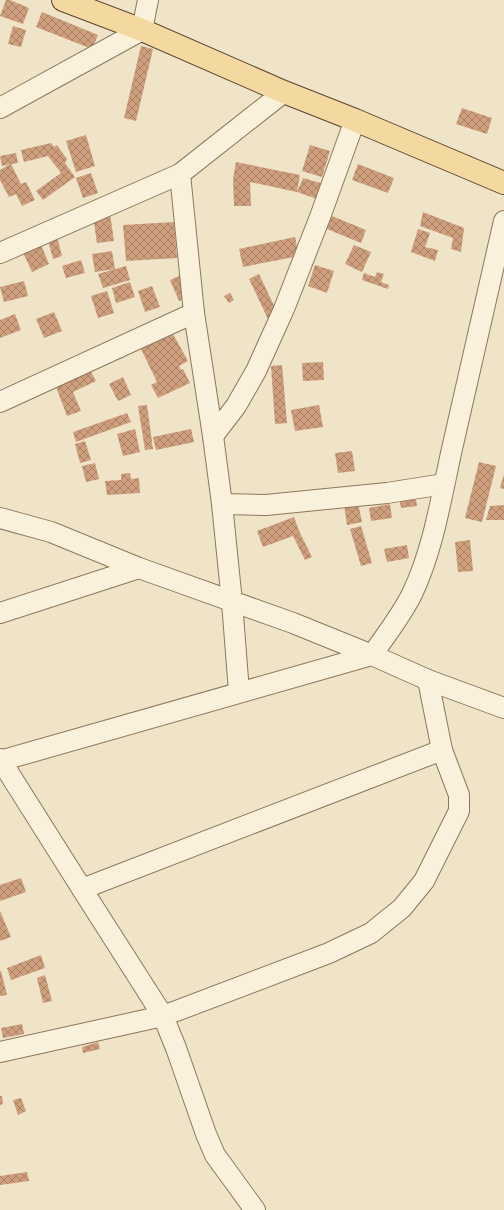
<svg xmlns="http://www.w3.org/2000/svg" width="504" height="1210" font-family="'PT Serif',serif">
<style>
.building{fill:url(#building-cross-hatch)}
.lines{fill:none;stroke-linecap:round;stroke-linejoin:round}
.minor-casing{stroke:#8d765c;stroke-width:22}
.major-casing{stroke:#5b4430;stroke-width:24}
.minor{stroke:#faf1dc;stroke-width:20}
.major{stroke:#f3d9a0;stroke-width:22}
</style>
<defs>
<pattern id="building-cross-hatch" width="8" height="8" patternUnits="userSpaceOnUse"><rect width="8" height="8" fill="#cf9f7d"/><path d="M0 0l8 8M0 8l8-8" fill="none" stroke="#a98266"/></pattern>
</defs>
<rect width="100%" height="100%" fill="#f0e4c8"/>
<g class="building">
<polygon points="6,0 10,0 29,8 23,24 0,16"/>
<polygon points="42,12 98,35 92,49 36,27"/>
<polygon points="13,26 26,30 21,47 8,44"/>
<polygon points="141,46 153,49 136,121 124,118"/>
<polygon points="462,108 492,118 487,134 456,124"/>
<polygon points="86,135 95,166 76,172 66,141"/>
<polygon points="51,143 54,147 57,145 67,159 65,163 75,177 43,200 36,191 61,173 48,156 24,162 21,150"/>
<polygon points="310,145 330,151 322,177 302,171"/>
<polygon points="16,153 18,163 11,164 21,184 26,182 35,200 22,206 16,194 9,197 0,180 0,170 10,164 2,166 0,156"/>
<polygon points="236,162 300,175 297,192 250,182 251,206 234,206 233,179"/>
<polygon points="358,164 394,178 388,193 352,180"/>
<polygon points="91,173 98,193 83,198 76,178"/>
<polygon points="303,178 324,184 320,200 297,192"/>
<polygon points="423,212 464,228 461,252 451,249 453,238 420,226"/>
<polygon points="110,214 114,241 97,243 93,216"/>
<polygon points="332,216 366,230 361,243 327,229"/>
<polygon points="174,222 177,258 126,261 123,225"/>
<polygon points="418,229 430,233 425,247 438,250 435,261 411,252"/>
<polygon points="57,237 62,256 53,259 48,240"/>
<polygon points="295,237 299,256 243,267 239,249"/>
<polygon points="39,240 49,264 32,272 21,248"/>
<polygon points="354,245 371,252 362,272 345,264"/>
<polygon points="112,251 115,269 95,272 92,254"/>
<polygon points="81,260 85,273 66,278 62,266"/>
<polygon points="315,265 334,271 327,293 308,286"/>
<polygon points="126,266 130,280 103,288 98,274"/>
<polygon points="377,272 384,274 381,282 389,285 388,289 362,280 364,273 375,277"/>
<polygon points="183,274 192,295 179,301 170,280"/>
<polygon points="259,274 277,312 268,319 249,279"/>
<polygon points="24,281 28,296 4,302 0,287"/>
<polygon points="130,282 135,297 116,303 112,288"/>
<polygon points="152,286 160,307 145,312 138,291"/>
<polygon points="107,291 114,313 98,318 91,296"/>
<polygon points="230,293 234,300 229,303 224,296"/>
<polygon points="54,312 62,331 44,338 36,319"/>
<polygon points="15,314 21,330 0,338 0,320"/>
<polygon points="173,334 188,361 179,366 181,370 183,369 190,383 158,398 151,385 157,382 140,347 164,335 164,339"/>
<polygon points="323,362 324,380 303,381 302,363"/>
<polygon points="282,365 287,423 275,424 271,366"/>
<polygon points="90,370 96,381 73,392 81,411 67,416 56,387"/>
<polygon points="123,377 131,395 118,401 109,384"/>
<polygon points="147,405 153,449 145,450 138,406"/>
<polygon points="319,405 323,427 295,431 291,410"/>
<polygon points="127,413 131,422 76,442 73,432"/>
<polygon points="135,429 140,452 123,456 117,434"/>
<polygon points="191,429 194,442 156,450 153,437"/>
<polygon points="85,441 91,460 80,463 75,444"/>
<polygon points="352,451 355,471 338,473 335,453"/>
<polygon points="479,462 496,466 482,522 465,518"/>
<polygon points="95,463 99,479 86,482 82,466"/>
<polygon points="130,473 131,479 139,478 140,493 107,495 105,481 121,480 121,474"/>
<polygon points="504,474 504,489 500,488"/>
<polygon points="415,494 417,506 401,508 399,496"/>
<polygon points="358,503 362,522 347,525 344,505"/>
<polygon points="390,504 392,518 371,521 369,508"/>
<polygon points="504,505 504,520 486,520 490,506"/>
<polygon points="294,517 300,533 312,557 305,560 293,536 263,547 257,531"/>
<polygon points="361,526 372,563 361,566 350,529"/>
<polygon points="470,540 473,571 458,572 455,542"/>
<polygon points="407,545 409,558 387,562 384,549"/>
<polygon points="21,878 26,892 0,901 0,885"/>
<polygon points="0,911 11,937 0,941"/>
<polygon points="41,955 45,968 11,980 7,968"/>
<polygon points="0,971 1,971 7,995 0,996"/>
<polygon points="45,975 52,1001 43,1003 37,978"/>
<polygon points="22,1024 24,1034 3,1038 1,1028"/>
<polygon points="98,1042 100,1049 83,1053 82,1047"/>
<polygon points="0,1096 2,1096 3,1104 0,1105"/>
<polygon points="21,1098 26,1111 18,1115 13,1100"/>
<polygon points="27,1172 29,1181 0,1185 0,1176"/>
</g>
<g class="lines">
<defs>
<g id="minor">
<polyline points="0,108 142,30 148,0"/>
<polyline points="180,174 194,313 213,436 222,504 232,602 239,692"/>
<polyline points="0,253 180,174 284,92"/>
<polyline points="0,402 194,313"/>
<polyline points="213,436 236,406 256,371 284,309 320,217 355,120"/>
<polyline points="222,504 266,505 387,493 444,484"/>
<polyline points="0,518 51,532 139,568 293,623 372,655 428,680 504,708"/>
<polyline points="0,613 139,568"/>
<polyline points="0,759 82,889 163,1016 176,1048 206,1134 215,1155 255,1210"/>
<path d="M0 761 372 655C386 635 401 616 412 594 435 546 442 491 454 440 470 367 487 294 504 221"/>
<polyline points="82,889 442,750"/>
<polyline points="0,1052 163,1016 329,953 371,933 402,908 424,881 459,811 459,795 442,750 428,680"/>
</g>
<polyline id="major" points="63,0 142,30 284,92 355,120 504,183"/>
</defs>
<use href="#minor" class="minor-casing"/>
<use href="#major" class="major-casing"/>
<use href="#minor" class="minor"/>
<use href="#major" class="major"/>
</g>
</svg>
